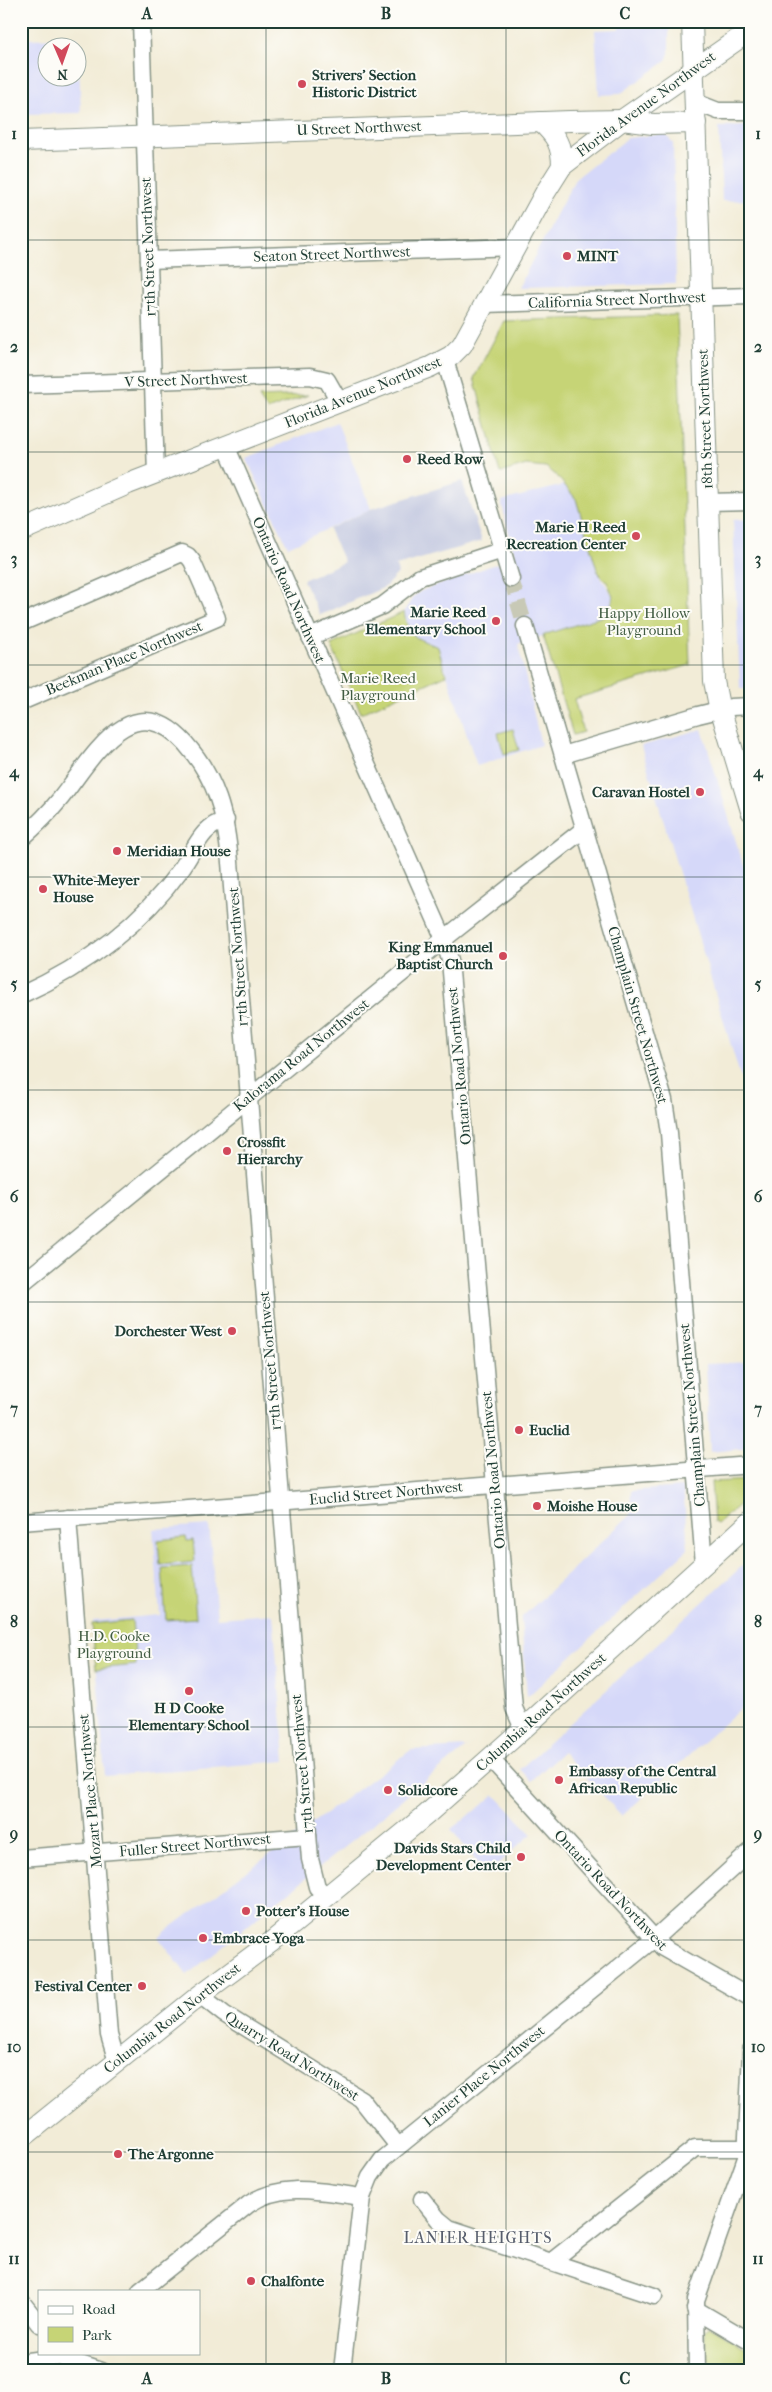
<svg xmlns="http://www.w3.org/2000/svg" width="772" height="2392" font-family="'IM FELL French Canon',serif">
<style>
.built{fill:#d5d8f9;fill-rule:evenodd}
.industrial{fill:#bdc3de}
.green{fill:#c6d476;stroke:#728855}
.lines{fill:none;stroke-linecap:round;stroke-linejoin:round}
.minor-tunnel{stroke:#c8c9b6;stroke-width:16;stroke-dasharray:16 8;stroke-linecap:butt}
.minor-casing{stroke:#889486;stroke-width:19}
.major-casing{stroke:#889486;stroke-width:22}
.minor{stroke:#fff;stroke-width:16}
.major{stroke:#fff;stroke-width:20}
.grid{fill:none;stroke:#1f3d34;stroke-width:1;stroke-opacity:0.55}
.poi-dot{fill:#d1495b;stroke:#fdfcf7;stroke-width:2}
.labels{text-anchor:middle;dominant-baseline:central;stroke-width:4;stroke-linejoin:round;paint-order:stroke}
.poi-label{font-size:15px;font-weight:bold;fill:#1f3d34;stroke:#fdfcf7;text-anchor:start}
.street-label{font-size:15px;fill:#1f3d34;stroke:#fdfcf7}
.park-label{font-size:15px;fill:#405b41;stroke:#fdfcf7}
.neighbourhood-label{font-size:16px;letter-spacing:1px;fill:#575e6d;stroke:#fdfcf7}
.neatline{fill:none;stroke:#1f3d34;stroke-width:2}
.grid-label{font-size:16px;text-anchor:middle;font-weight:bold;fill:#1f3d34}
</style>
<rect width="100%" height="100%" fill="#fdfcf7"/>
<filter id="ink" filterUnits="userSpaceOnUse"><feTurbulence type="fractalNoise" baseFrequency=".02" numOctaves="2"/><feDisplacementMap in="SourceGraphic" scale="10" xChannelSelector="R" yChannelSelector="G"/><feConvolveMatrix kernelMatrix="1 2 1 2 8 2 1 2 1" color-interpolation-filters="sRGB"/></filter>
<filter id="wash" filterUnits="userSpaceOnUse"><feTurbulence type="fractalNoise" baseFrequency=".0096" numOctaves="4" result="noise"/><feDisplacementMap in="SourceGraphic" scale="20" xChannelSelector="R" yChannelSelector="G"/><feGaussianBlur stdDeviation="1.12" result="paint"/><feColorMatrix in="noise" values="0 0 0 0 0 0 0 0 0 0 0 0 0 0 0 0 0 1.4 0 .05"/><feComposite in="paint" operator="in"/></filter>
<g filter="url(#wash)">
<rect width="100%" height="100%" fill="#f2ecd7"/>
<g class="built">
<polygon points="619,21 669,21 669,53 666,61 620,94 599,95 595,30 619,29"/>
<path d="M78 38 81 113 21 114V39ZM48 48H78V78H48Z"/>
<polygon points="751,126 751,200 722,201 719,127"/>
<polygon points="665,134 673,143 676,284 518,288 575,179 628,138"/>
<polygon points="337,422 371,509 288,547 246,458"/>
<polygon points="564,485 576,499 598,573 613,596 611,607 607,615 518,644 541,745 477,766 438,647 415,638 407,628 404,612 413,597 421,591 515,557 501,501"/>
<polygon points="751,519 751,689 740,689 733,520"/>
<polygon points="702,729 751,891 751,1112 641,746"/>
<polygon points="751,1362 751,1448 710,1452 706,1364"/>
<polygon points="683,1487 688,1549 527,1697 521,1618 630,1515 631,1491"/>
<polygon points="209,1525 217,1618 273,1614 285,1761 105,1776 93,1621 160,1615 153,1529"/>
<polygon points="751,1558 751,1699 622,1816 563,1752 531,1781 520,1769"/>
<polygon points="467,1747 187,1975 158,1937 411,1750"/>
<polygon points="495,1795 532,1834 486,1874 451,1829"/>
</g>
<polygon class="industrial" points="462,481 482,541 396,566 398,573 385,587 320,615 303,580 344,562 329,529 371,509"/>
<g class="green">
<polygon points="677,315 690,665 574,699 583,732 573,735 543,635 607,615 611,607 613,596 607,582 598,573 576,499 557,476 546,467 526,465 500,473 474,378 504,321"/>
<polygon points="308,395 267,410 259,397"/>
<path d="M404 612C409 639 415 637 438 647L446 675 361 713 331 645Z"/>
<polygon points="513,729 519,750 504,754 498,733"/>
<polygon points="751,1480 751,1494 717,1524 714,1522 711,1482"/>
<polygon points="186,1537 187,1541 193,1540 195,1562 160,1565 158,1540"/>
<polygon points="192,1566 196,1618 166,1620 162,1568"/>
<polygon points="132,1620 136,1665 96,1669 92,1624"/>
<polygon points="708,2327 712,2328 751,2351 751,2367 717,2367 706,2358 704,2330"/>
</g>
</g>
<g filter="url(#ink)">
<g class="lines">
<polyline class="minor-tunnel" points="511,579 525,626"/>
<defs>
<g id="minor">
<polyline points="141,21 156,474"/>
<polyline points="695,102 718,111 751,111"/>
<polyline points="149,260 516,247"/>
<polyline points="484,304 751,296"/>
<polyline points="445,360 511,579"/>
<polyline points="21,385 310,376 327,380 339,401"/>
<polyline points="226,446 444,939 450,960 514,1708 523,1729"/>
<polyline points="708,502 751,501"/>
<polyline points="21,623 182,553 188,556 192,561 217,618 21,702"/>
<polyline points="525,626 664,1100 669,1133 704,1564"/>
<polyline points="310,637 382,606 420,577 503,550"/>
<polyline points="563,755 698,715 731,707 751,706"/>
<path d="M21 839C36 826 49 813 61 798 92 759 131 684 185 743 217 779 226 815 230 862L310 1859 317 1887 326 1896"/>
<path d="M21 995C85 966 140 926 181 869 195 850 201 826 226 820"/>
<polyline points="21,1284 444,939 584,829"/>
<polyline points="68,1518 109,2035 117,2062"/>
<polyline points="21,1522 751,1465"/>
<polyline points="490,1758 663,1948 751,1998"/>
<polyline points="21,1858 308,1836"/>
<polyline points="200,1995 224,2014 361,2099 398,2146"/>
<polyline points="422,2199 438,2219 449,2228 654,2296"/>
<polyline points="552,2261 695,2148 751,2148"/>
<path d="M140 2291 249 2204C283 2181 324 2192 362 2197"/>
<polyline points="21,2301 39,2324"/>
<polyline points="695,2309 751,2342"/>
<polyline points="21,2362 59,2357 102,2371"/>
<polyline points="342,2371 362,2197 370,2177 382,2160 654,1939 751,1851"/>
<polyline points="697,2371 696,2300 746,2158 751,2050"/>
</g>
<g id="major">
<polyline points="692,21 714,681 718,701 751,811"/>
<path d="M541 122C556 136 562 145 562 166"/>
<polyline points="21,141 570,121 622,120 653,124 696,123"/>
<polyline points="21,531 128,484 430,367 451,356 462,345 545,193 562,166 622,120 751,30"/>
<polyline points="21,2139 200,1995 270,1943 426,1815 523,1729 751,1521"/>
</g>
</defs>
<use href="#minor" class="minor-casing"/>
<use href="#major" class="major-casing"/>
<use href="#minor" class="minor"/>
<use href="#major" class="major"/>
</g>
</g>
<path class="grid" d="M266 21V2371M506 21V2371M21 240H751M21 452H751M21 665H751M21 877H751M21 1090H751M21 1302H751M21 1515H751M21 1727H751M21 1940H751M21 2152H751"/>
<g class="poi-dot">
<circle cx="302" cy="84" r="5"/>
<circle cx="567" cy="256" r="5"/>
<circle cx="407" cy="459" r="5"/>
<circle cx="636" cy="536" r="5"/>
<circle cx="496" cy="621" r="5"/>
<circle cx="700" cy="792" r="5"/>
<circle cx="117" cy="851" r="5"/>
<circle cx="43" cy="889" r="5"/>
<circle cx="503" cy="956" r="5"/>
<circle cx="227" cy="1151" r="5"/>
<circle cx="232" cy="1331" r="5"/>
<circle cx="519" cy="1430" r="5"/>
<circle cx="537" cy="1506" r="5"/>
<circle cx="189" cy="1691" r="5"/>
<circle cx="559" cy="1780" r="5"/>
<circle cx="388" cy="1790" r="5"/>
<circle cx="521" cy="1857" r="5"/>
<circle cx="246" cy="1911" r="5"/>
<circle cx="203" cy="1938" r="5"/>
<circle cx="142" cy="1986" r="5"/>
<circle cx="118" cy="2154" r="5"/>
<circle cx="251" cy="2281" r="5"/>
</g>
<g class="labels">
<g class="poi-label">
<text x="312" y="75">Strivers' Section<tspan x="312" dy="17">Historic District</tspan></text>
<text x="577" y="256">MINT</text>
<text x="417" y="459">Reed Row</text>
<text x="626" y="527" text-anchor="end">Marie H Reed<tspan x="626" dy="17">Recreation Center</tspan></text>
<text x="486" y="612" text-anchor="end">Marie Reed<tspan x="486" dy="17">Elementary School</tspan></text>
<text x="690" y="792" text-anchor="end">Caravan Hostel</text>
<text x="127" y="851">Meridian House</text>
<text x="53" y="880">White-Meyer<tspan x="53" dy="17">House</tspan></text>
<text x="493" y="947" text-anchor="end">King Emmanuel<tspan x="493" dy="17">Baptist Church</tspan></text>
<text x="237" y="1142">Crossfit<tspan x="237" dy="17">Hierarchy</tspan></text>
<text x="222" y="1331" text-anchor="end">Dorchester West</text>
<text x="529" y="1430">Euclid</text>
<text x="547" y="1506">Moishe House</text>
<text x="189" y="1708" text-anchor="middle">H D Cooke<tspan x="189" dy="17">Elementary School</tspan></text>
<text x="569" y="1771">Embassy of the Central<tspan x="569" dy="17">African Republic</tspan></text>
<text x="398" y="1790">Solidcore</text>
<text x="511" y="1848" text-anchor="end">Davids Stars Child<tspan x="511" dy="17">Development Center</tspan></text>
<text x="256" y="1911">Potter's House</text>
<text x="213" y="1938">Embrace Yoga</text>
<text x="132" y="1986" text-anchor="end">Festival Center</text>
<text x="128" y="2154">The Argonne</text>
<text x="261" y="2281">Chalfonte</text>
</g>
<g class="street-label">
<text transform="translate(646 104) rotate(-36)">Florida Avenue Northwest</text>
<text transform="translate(359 128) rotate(-2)">U Street Northwest</text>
<text transform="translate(148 247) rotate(-92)">17th Street Northwest</text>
<text transform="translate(332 254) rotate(-2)">Seaton Street Northwest</text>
<text transform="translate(617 300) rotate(-2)">California Street Northwest</text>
<text transform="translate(186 380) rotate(-2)">V Street Northwest</text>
<text transform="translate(363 392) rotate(-22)">Florida Avenue Northwest</text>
<text transform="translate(705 419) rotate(-92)">18th Street Northwest</text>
<text transform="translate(289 590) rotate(66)">Ontario Road Northwest</text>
<text transform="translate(124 658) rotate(-23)">Beekman Place Northwest</text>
<text transform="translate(238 957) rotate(-94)">17th Street Northwest</text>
<text transform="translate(638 1015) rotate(74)">Champlain Street Northwest</text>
<text transform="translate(301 1055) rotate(-39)">Kalorama Road Northwest</text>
<text transform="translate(459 1066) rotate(-95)">Ontario Road Northwest</text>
<text transform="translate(270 1361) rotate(-95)">17th Street Northwest</text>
<text transform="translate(692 1415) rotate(-95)">Champlain Street Northwest</text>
<text transform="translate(493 1470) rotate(-95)">Ontario Road Northwest</text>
<text transform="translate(386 1493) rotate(-5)">Euclid Street Northwest</text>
<text transform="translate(541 1712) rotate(-42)">Columbia Road Northwest</text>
<text transform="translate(302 1764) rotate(-95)">17th Street Northwest</text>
<text transform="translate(90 1791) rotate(-95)">Mozart Place Northwest</text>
<text transform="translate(195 1845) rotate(-5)">Fuller Street Northwest</text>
<text transform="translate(611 1890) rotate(47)">Ontario Road Northwest</text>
<text transform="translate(172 2018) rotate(-38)">Columbia Road Northwest</text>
<text transform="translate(292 2056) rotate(32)">Quarry Road Northwest</text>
<text transform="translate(484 2076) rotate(-39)">Lanier Place Northwest</text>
</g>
<g class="park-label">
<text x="644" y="613">Happy Hollow<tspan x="644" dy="17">Playground</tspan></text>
<text x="378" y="678">Marie Reed<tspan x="378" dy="17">Playground</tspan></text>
<text x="114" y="1636">H.D. Cooke<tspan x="114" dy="17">Playground</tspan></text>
</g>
<g class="neighbourhood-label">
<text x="478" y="2237">LANIER HEIGHTS</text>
</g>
</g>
<rect width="772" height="2392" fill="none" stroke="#fdfcf7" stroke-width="55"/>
<rect x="38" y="2290" width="162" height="65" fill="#fdfcf7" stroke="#a4b0a9"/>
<rect x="48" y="2306" width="25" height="8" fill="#ffffff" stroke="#a4b0a9"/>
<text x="82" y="2314" font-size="15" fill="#1f3d34">Road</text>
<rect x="48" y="2327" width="25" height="15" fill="#c6d476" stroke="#a4b0a9"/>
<text x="82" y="2340" font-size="15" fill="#1f3d34">Park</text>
<g transform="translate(62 62) rotate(178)"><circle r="24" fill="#fdfcf7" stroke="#a4b0a9"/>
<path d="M0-4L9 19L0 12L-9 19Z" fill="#d1495b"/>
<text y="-8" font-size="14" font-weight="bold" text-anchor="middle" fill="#1f3d34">N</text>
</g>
<rect x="28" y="28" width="716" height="2336" class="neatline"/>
<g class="grid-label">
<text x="147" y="19">A</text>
<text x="386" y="19">B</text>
<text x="625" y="19">C</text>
<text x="14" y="139">1</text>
<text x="758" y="139">1</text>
<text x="14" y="352">2</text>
<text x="758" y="352">2</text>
<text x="14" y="564">3</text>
<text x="758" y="564">3</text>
<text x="14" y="777">4</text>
<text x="758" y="777">4</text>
<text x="14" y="989">5</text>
<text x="758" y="989">5</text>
<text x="14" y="1202">6</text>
<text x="758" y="1202">6</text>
<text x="14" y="1414">7</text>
<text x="758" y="1414">7</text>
<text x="14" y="1627">8</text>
<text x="758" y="1627">8</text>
<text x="14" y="1839">9</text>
<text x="758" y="1839">9</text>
<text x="14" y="2052">10</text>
<text x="758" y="2052">10</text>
<text x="14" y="2264">11</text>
<text x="758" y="2264">11</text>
<text x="147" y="2384">A</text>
<text x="386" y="2384">B</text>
<text x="625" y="2384">C</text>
</g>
</svg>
